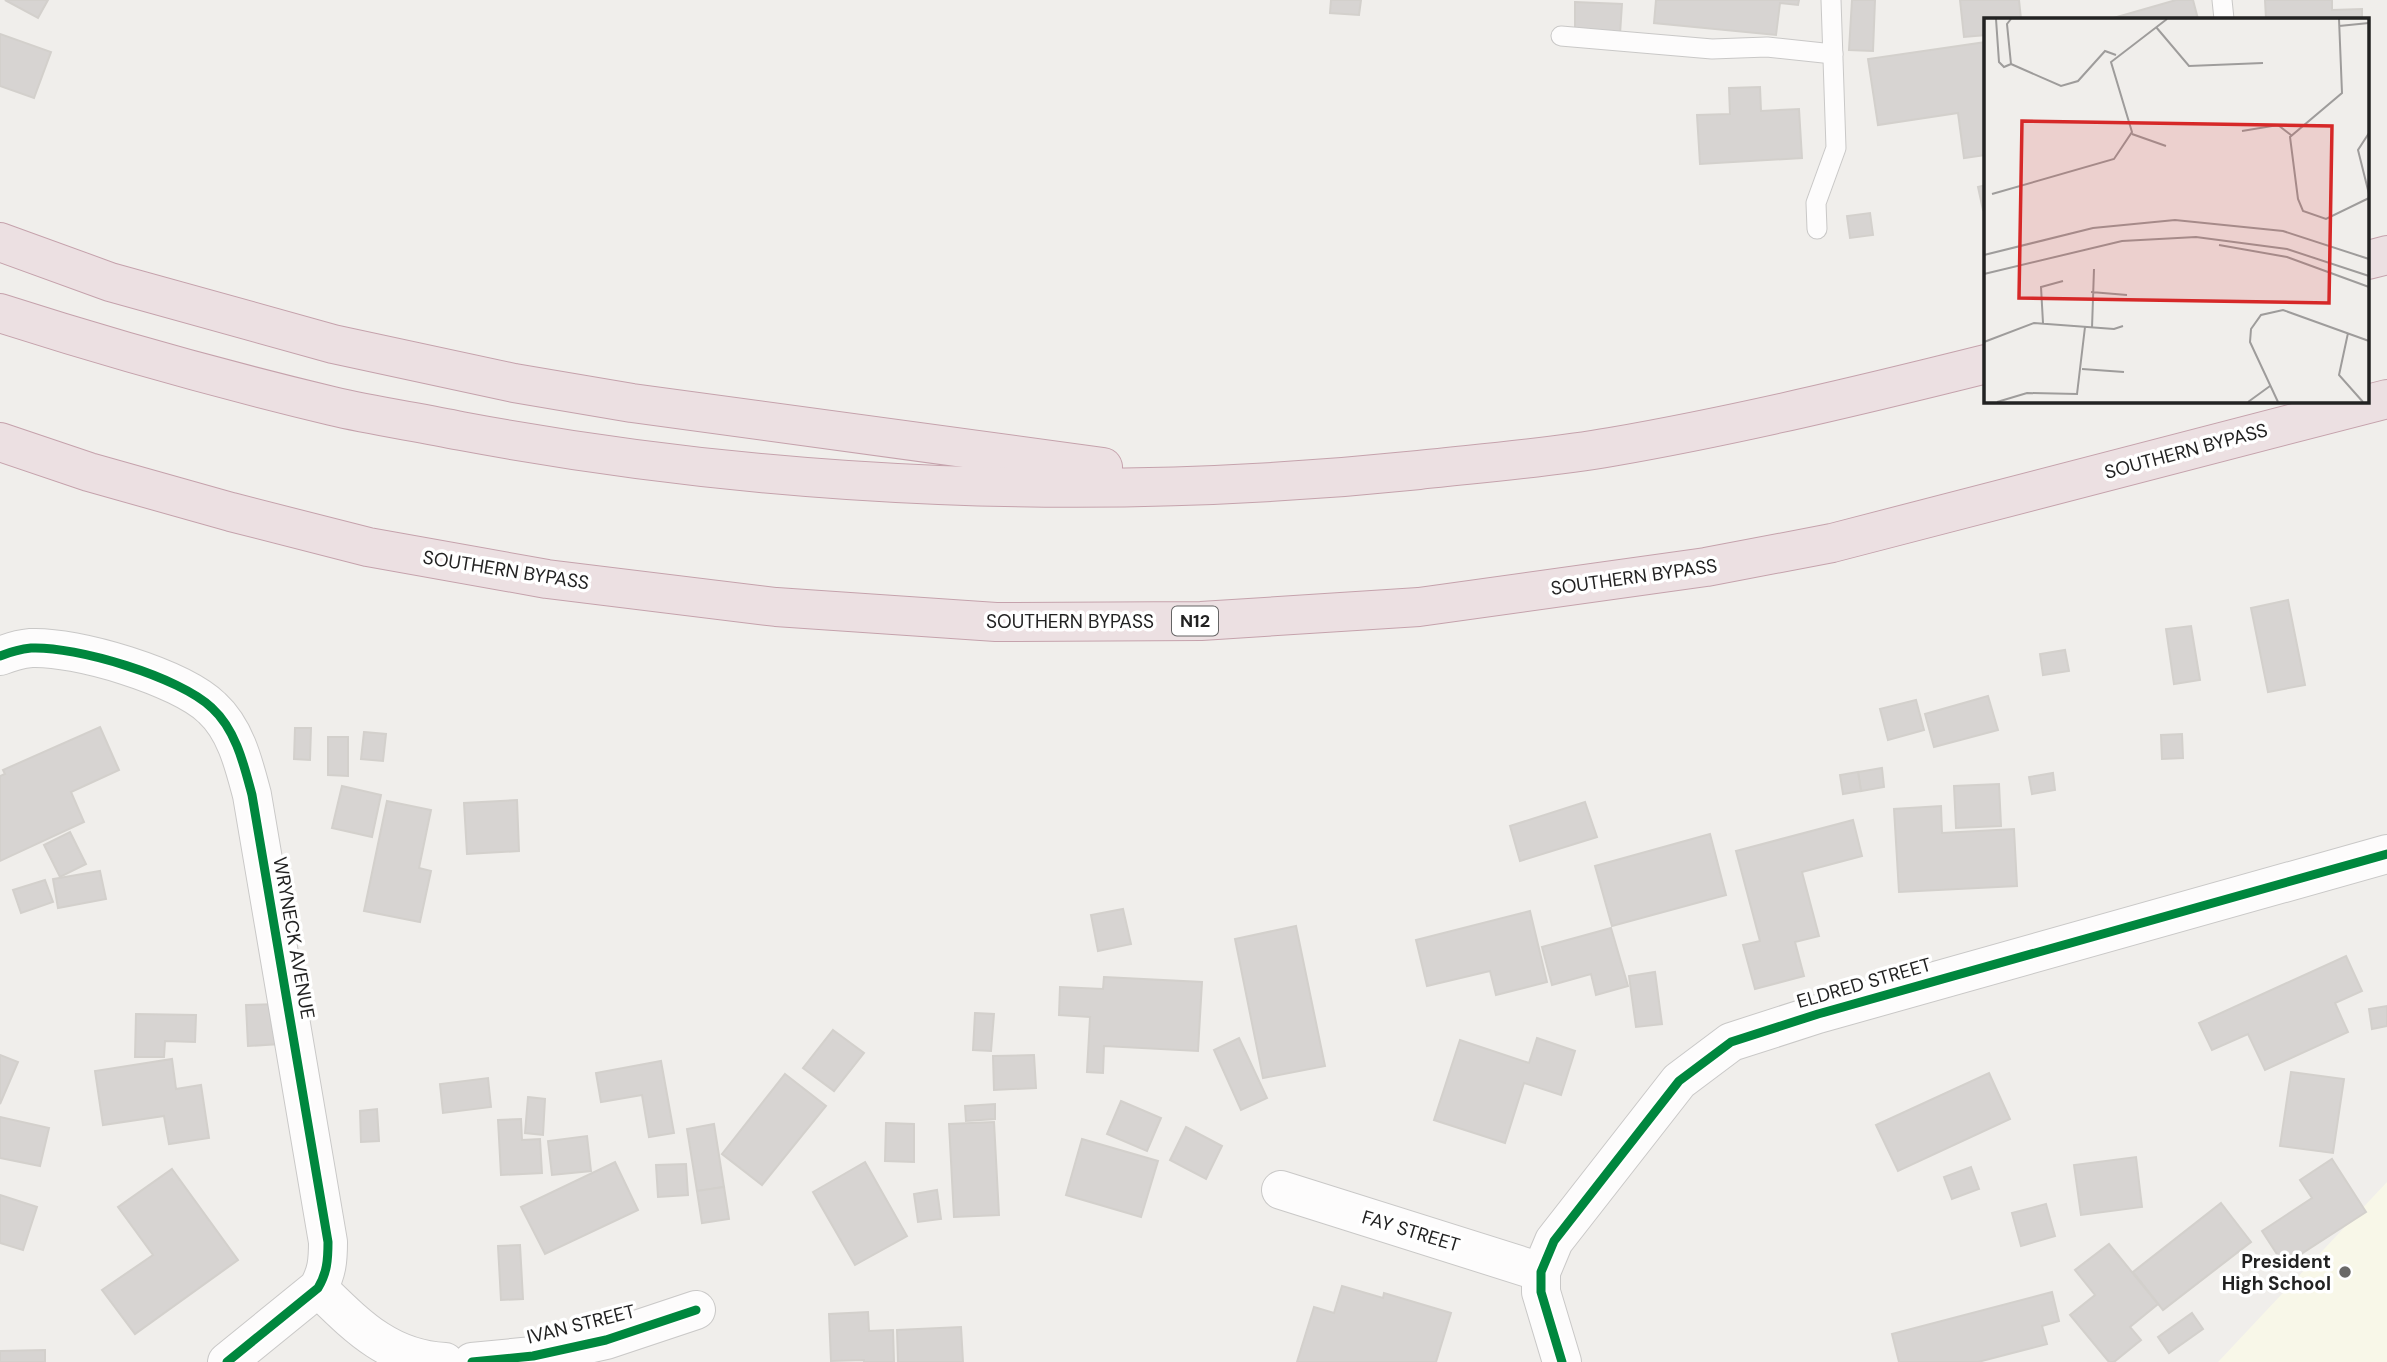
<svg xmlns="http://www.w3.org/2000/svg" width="2387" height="1362" font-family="'DM Sans',sans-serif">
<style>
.education{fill:#f8f7e8}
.building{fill:#d7d4d2;stroke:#d3d0cc;stroke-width:2}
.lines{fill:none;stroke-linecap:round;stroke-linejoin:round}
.lane-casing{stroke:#c9c8c7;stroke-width:21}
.street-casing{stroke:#c9c8c7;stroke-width:40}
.highway-casing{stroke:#c5a2ac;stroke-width:40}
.lane{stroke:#fdfcfc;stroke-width:19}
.street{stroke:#fdfcfc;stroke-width:38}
.highway{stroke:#ece0e2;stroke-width:38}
.cycleway-casing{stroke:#fff;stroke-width:13}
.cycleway{stroke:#00873e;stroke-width:9}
.poi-dot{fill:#6a6968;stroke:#fff;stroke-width:2.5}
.labels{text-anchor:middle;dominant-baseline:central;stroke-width:7;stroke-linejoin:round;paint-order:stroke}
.shield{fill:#fff;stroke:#646464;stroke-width:2}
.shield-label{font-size:18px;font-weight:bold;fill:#222}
.street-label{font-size:19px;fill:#222;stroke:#fff}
.poi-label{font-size:19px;font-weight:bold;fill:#222;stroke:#fff;text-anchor:end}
.inset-road{fill:none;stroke:#9e9c9b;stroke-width:2}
.view{fill:#d62828;fill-opacity:0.15;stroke:#d62828;stroke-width:3.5}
.inset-edge{fill:none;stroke:#222;stroke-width:3.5}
</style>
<rect width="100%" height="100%" fill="#f0eeeb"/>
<polygon class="education" points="2387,1182 2387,1362 2218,1362 2219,1361"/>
<g class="building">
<polygon points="5,0 48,0 38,18"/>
<polygon points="1331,0 1361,0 1359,15 1330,13"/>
<polygon points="1656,0 1799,0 1798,5 1780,3 1776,35 1654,23"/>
<polygon points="1852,0 1875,0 1873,51 1849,50"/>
<polygon points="1960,0 2019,0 2021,19 1986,19 1986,35 1964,37"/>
<polygon points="2176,0 2193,0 2198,19 2110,19"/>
<polygon points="2265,0 2332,0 2332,10 2362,9 2362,19 2266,19"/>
<polygon points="1575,2 1622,4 1620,34 1575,32"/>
<polygon points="0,34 51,52 34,98 0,86"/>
<polygon points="1986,42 1986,155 1964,158 1958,113 1878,125 1868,59"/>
<polygon points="1760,87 1761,111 1799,109 1802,158 1700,164 1697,115 1730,114 1729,88"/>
<polygon points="1986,185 1986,209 1983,210 1978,187"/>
<polygon points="1870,213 1873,235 1850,238 1847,216"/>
<polygon points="2288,600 2305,685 2268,692 2251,608"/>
<polygon points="2191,626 2200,680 2174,684 2166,629"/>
<polygon points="2065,650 2069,671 2043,675 2040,654"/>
<polygon points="1988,696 1998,730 1934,747 1925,714"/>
<polygon points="1916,700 1924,730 1888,740 1880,709"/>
<polygon points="100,727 119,770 71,792 84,822 0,861 0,776 5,774 3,770"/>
<polygon points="295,728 311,728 310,760 294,759"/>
<polygon points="364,732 386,734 383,761 361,759"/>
<polygon points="2182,734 2183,758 2162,759 2161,735"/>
<polygon points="328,737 348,737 348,776 328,775"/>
<polygon points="1882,768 1884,787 1861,791 1858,772"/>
<polygon points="1858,772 1861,791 1843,794 1840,775"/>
<polygon points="2053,773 2055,790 2032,794 2029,777"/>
<polygon points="1999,784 2001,826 1956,828 1954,786"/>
<polygon points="342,786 381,795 372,837 332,828"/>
<polygon points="517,800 519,851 467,854 464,803"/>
<polygon points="387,801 431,810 419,868 431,871 420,922 364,911"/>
<polygon points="1585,802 1597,837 1520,861 1510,826"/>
<polygon points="1941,806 1942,833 2014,829 2017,886 1899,892 1894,809"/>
<polygon points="1853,820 1862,856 1802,872 1819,936 1795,942 1804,976 1755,989 1743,945 1760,941 1736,851"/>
<polygon points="70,832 86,864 60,877 44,845"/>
<polygon points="1710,834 1726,895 1612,926 1595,866"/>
<polygon points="100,871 106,899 58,908 53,879"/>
<polygon points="45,880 53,902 21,913 13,890"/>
<polygon points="1123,909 1131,944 1098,951 1091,915"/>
<polygon points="1530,911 1547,982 1496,995 1490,971 1427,986 1416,940"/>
<polygon points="1296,926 1325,1066 1263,1078 1235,939"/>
<polygon points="1611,928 1628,986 1596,995 1591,974 1552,985 1542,947"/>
<polygon points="2346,956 2362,991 2335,1003 2348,1032 2265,1070 2248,1034 2212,1050 2199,1023"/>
<polygon points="1655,972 1662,1024 1636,1027 1629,976"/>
<polygon points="1104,977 1202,982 1198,1051 1104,1046 1103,1073 1087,1072 1090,1017 1059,1015 1060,987 1103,989"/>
<polygon points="278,1004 280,1044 248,1046 246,1005"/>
<polygon points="2387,1006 2387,1026 2372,1029 2369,1009"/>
<polygon points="975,1013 994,1014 991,1051 973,1050"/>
<polygon points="136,1014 196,1015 195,1042 165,1041 164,1057 135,1057"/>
<polygon points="833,1030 864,1053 834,1091 803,1068"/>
<polygon points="1239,1038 1267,1098 1241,1110 1214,1050"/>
<polygon points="1537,1038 1575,1051 1561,1095 1524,1083 1505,1143 1434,1120 1460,1040 1529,1063"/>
<polygon points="0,1055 18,1062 0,1104"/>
<polygon points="1034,1055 1036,1088 994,1090 993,1056"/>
<polygon points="172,1059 176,1089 201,1085 209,1138 169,1144 164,1116 103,1125 95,1071"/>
<polygon points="661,1061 674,1133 649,1137 642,1095 601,1102 596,1073"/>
<polygon points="2291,1072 2344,1079 2333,1153 2280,1146"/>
<polygon points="1989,1073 2010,1119 1898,1171 1876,1125"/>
<polygon points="785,1074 826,1106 762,1185 722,1154"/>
<polygon points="488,1078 491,1107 443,1113 440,1084"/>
<polygon points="528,1097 545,1099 543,1135 525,1133"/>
<polygon points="1121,1101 1161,1118 1147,1151 1107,1134"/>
<polygon points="995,1104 995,1119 966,1121 965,1106"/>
<polygon points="377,1109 379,1141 361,1142 360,1111"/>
<polygon points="0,1117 49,1128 40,1166 0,1158"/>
<polygon points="521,1119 522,1140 540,1139 542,1173 501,1175 498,1120"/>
<polygon points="994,1122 999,1215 954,1217 949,1124"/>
<polygon points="886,1123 914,1124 914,1162 885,1161"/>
<polygon points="714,1124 724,1187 697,1191 687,1129"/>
<polygon points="1186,1127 1222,1146 1206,1179 1170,1160"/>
<polygon points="587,1136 591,1171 552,1175 548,1141"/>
<polygon points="1082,1139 1158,1161 1141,1217 1066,1195"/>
<polygon points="2136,1157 2142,1207 2081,1215 2074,1165"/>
<polygon points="2332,1159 2366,1212 2284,1265 2262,1231 2312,1198 2300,1180"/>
<polygon points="615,1162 638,1210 545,1254 521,1207"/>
<polygon points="865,1162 907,1236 855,1265 813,1192"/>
<polygon points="686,1164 688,1195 658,1197 656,1165"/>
<polygon points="1971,1167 1979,1189 1952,1199 1944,1177"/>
<polygon points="172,1169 238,1260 135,1334 102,1290 153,1255 118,1207"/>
<polygon points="724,1187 729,1219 702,1223 697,1191"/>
<polygon points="937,1190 941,1219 918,1222 914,1194"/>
<polygon points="0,1195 37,1207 23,1250 0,1243"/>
<polygon points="2221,1203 2251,1242 2163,1310 2133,1272"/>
<polygon points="2046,1204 2055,1236 2021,1246 2012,1213"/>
<polygon points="2109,1244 2158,1304 2130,1327 2141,1340 2114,1362 2109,1362 2070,1315 2095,1295 2075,1270"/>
<polygon points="520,1245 523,1299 501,1300 498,1246"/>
<polygon points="1342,1286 1383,1298 1384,1293 1451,1313 1436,1362 1297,1362 1314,1307 1334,1313"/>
<polygon points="2052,1292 2059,1321 2042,1326 2047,1344 1978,1362 1899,1362 1892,1334"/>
<polygon points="868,1312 869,1331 893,1330 894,1362 864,1362 864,1360 831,1361 829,1314"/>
<polygon points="2192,1313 2203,1329 2169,1353 2158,1337"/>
<polygon points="961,1327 963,1362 898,1362 897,1330"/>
<polygon points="45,1350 45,1362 0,1362 0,1351"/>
</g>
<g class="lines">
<defs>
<g id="lane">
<polyline points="2222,0 2224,19"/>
<polyline points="1561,36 1712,49 1767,47 1833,54"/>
<polyline points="1817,229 1816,203 1836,148 1831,0"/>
</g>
<g id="street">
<path d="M0 656C10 652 21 649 31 648 76 646 180 677 212 708 236 730 244 765 252 795L328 1242C328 1260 327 1273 318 1288L227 1362"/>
<polyline points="1281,1190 1541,1272"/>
<path d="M318 1288C357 1326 388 1359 445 1362"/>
<polyline points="472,1362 533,1356 606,1340 696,1310"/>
<polyline points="1562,1362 1541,1292 1541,1272 1554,1241 1679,1081 1731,1042 1818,1014 2387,854"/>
</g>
<g id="highway">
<polyline points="0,242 110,282 333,344 514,383 632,403 1103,467"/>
<polyline points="2368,260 2387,255"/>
<path d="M0 313C109 348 220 379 332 406 374 416 418 422 461 431 776 490 1101 503 1419 470 1483 463 1548 458 1611 447 1737 425 1862 395 1986 364"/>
<polyline points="0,442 89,472 231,512 368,547 547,579 776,607 996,622 1201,621 1419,607 1706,567 1832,543 2387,399"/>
</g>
</defs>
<use href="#lane" class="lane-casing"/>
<use href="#street" class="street-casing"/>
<use href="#highway" class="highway-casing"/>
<use href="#lane" class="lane"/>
<use href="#street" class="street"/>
<use href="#highway" class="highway"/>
<defs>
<g id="cycleway">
<path d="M0 656C10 652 21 649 31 648 76 646 180 677 212 708 236 730 244 765 252 795L328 1242C328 1260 327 1273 318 1288L227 1362"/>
<polyline points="472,1362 533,1356 606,1340 696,1310"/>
<polyline points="1562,1362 1541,1292 1541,1272 1554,1241 1679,1081 1731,1042 1818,1014 2387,854"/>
</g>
</defs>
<use href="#cycleway" class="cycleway-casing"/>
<use href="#cycleway" class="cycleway"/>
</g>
<circle class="poi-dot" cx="2345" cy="1272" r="7"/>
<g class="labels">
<rect class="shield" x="1172" y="606.5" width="46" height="29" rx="5"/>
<g class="shield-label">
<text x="1195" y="621">N12</text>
</g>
<g class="street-label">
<text transform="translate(2186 451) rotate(-15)">SOUTHERN BYPASS</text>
<text transform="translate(506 570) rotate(9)">SOUTHERN BYPASS</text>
<text transform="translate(1634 577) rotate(-8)">SOUTHERN BYPASS</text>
<text x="1070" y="621">SOUTHERN BYPASS</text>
<text transform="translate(294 938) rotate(80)">WRYNECK AVENUE</text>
<text transform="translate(1864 983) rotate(-16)">ELDRED STREET</text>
<text transform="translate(1411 1231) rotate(17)">FAY STREET</text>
<text transform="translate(581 1324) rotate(-14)">IVAN STREET</text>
</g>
<g class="poi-label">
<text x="2331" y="1261">President<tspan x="2331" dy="22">High School</tspan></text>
</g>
</g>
<g transform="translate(1984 18)">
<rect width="385" height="385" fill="#f0eeeb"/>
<path class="inset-road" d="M12 1 15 44 20 49 27 46 23 6 27 1M355 1 358 75 306 119 314 181 319 193 342 201 385 180M355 8 385 5M172 9 205 48 279 45M27 46 77 68 94 63 121 33 132 37M258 113 294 107 307 117M385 115 374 132 385 176M148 116 182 128M8 176 130 141 148 114 127 44 183 1M235 227 303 239 385 269M0 237 109 210 191 202 299 213 385 241M0 256 138 223 212 219 303 231 385 258M107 274 143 277M59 305 57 269 79 263M108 310 110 251M364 315 355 357 379 384M0 324 50 305 130 311 139 308M98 351 140 354M13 384 43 375 93 376 101 309M264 384 286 368M294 384 266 324 267 311 277 297 299 292 385 323"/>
<path class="view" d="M38 103 348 108 345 285 35 280Z"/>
<rect width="385" height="385" class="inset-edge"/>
</g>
</svg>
